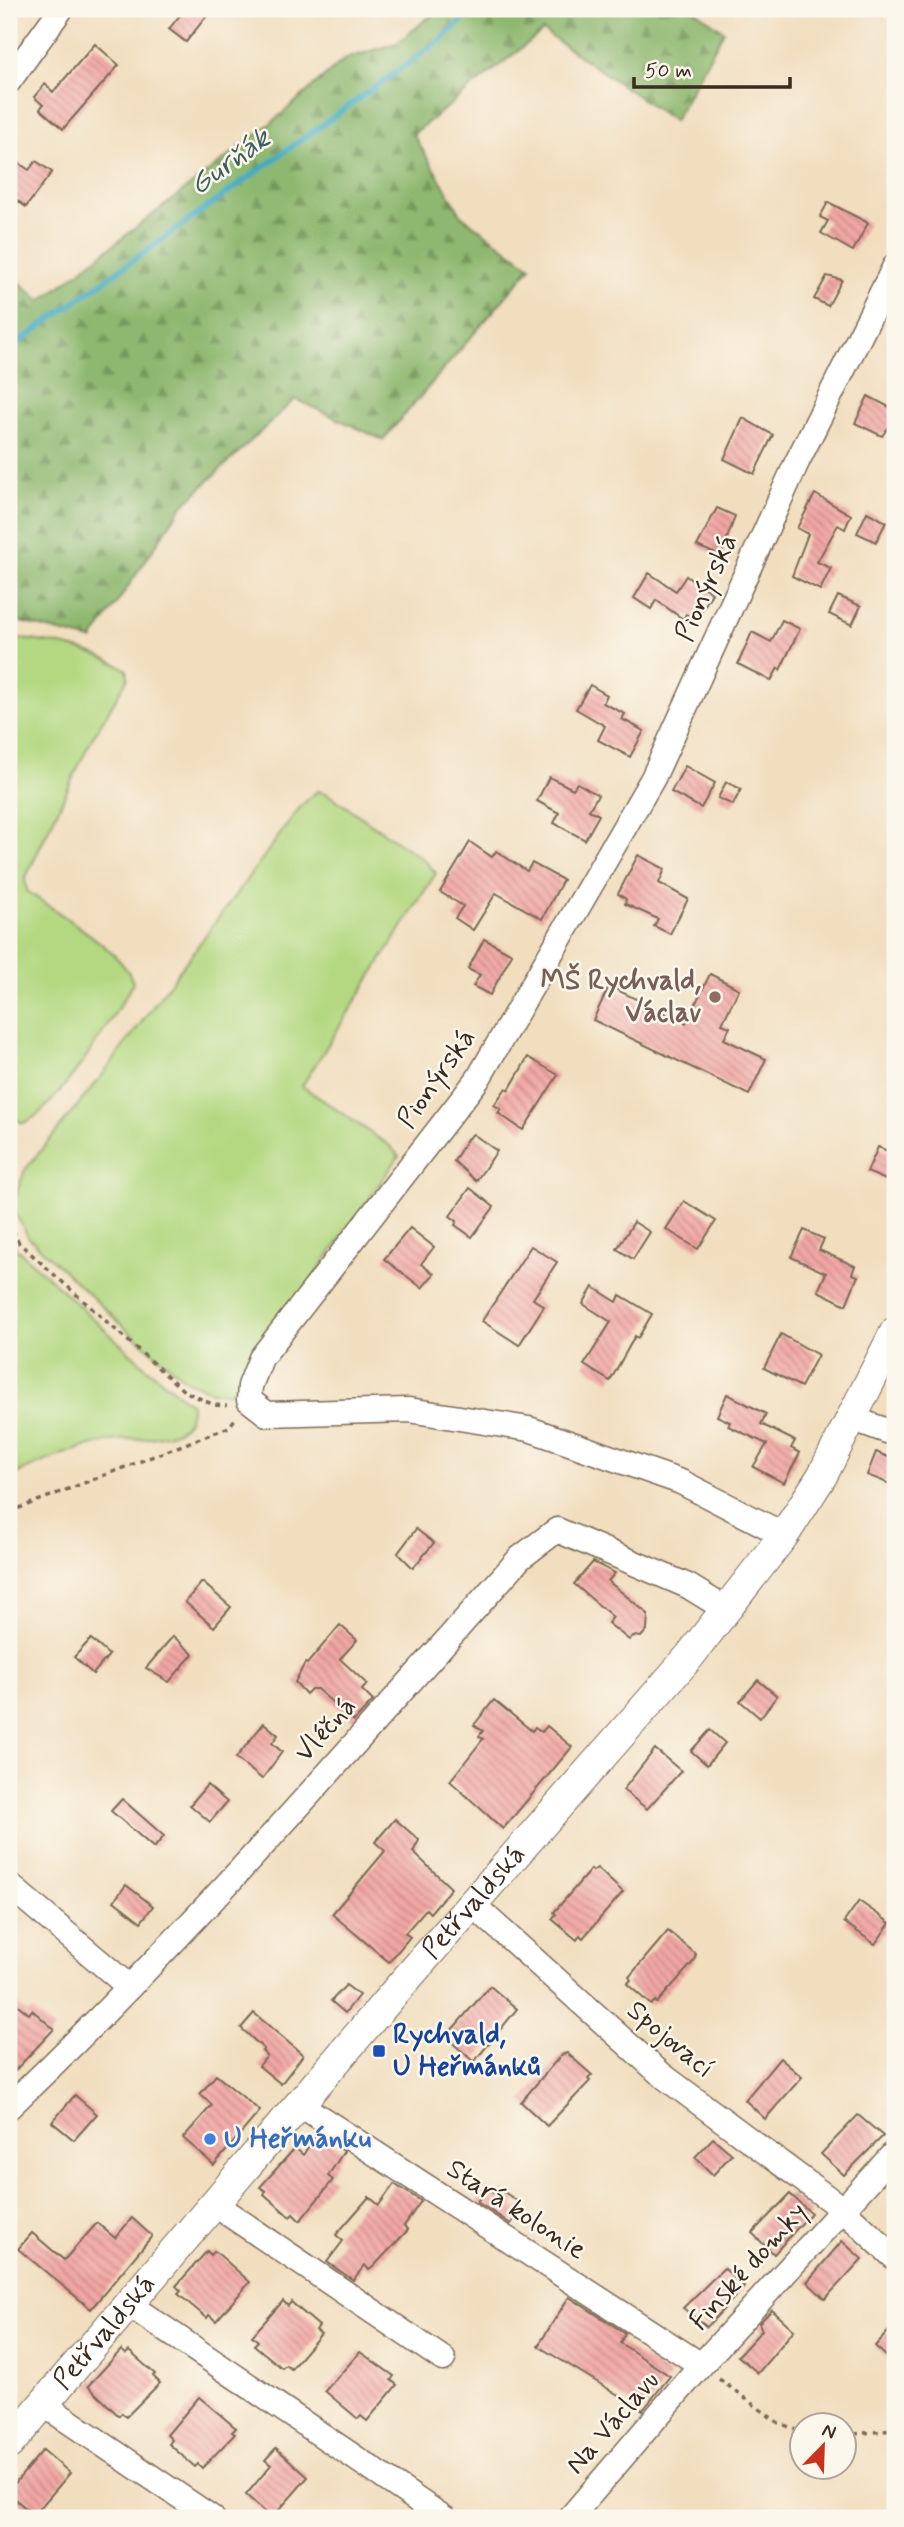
<svg xmlns="http://www.w3.org/2000/svg" width="904" height="2527" font-family="Mynerve,sans-serif">
<style>
.green{fill:#b3d881;stroke:#778150;stroke-width:2}
.forest{fill:url(#forest-firs);stroke:#647146;stroke-width:2}
.lines{fill:none;stroke-linecap:round;stroke-linejoin:round}
.stream{stroke:#43acc2;stroke-width:6}
.building{fill:url(#building-back-hatch)}
.minor-casing{stroke:#7b6956;stroke-width:27}
.tertiary-casing{stroke:#7b6956;stroke-width:32}
.path{stroke:#7b6956;stroke-width:3.5;stroke-dasharray:5 5;stroke-linecap:butt}
.minor{stroke:#fff;stroke-width:24}
.tertiary{stroke:#fff;stroke-width:30}
.education-dot{fill:#8d6e63;stroke:#fbf7ec;stroke-width:2.5}
.transit-dot{fill:#1a4fb4;stroke:#fbf7ec;stroke-width:2.5}
.shop-dot{fill:#3f7fe0;stroke:#fbf7ec;stroke-width:2.5}
.labels{text-anchor:middle;dominant-baseline:central;stroke-width:5;stroke-linejoin:round;paint-order:stroke}
.street-label{font-size:28px;fill:#3b2a1e;stroke:#fbf7ec}
.education-label{font-size:28px;font-weight:bold;fill:#785e54;stroke:#fbf7ec;text-anchor:end}
.transit-label{font-size:28px;font-weight:bold;fill:#164399;stroke:#fbf7ec;text-anchor:start}
.shop-label{font-size:28px;font-weight:bold;fill:#366cbe;stroke:#fbf7ec;text-anchor:start}
.water-label{font-size:30px;font-style:italic;fill:#3e5e60;stroke:#fbf7ec}
</style>
<defs>
<pattern id="forest-firs" width="22" height="20" patternUnits="userSpaceOnUse" patternTransform="scale(1.75)"><rect width="22" height="20" fill="#8eb86f"/><path d="M5 1l3.5 6h-7zM16 11l3.5 6h-7z" fill="#75965b"/></pattern>
<pattern id="building-back-hatch" width="6" height="6" patternUnits="userSpaceOnUse" patternTransform="scale(1.75)"><rect width="6" height="6" fill="#f2a7a4"/><path d="M-1 5l2 2M0 0l6 6M5-1l2 2" fill="none" stroke="#c58885"/></pattern>
</defs>
<rect width="100%" height="100%" fill="#fbf7ec"/>
<filter id="ink" filterUnits="userSpaceOnUse"><feTurbulence type="fractalNoise" baseFrequency=".0143" numOctaves="2"/><feDisplacementMap in="SourceGraphic" scale="14" xChannelSelector="R" yChannelSelector="G"/><feConvolveMatrix kernelMatrix="1 2 1 2 8 2 1 2 1" color-interpolation-filters="sRGB"/></filter>
<filter id="wash" filterUnits="userSpaceOnUse"><feTurbulence type="fractalNoise" baseFrequency=".00686" numOctaves="4" result="noise"/><feDisplacementMap in="SourceGraphic" scale="28" xChannelSelector="R" yChannelSelector="G"/><feGaussianBlur stdDeviation="1.57" result="paint"/><feColorMatrix in="noise" values="0 0 0 0 0 0 0 0 0 0 0 0 0 0 0 0 0 1.4 0 .05"/><feComposite in="paint" operator="in"/></filter>
<g filter="url(#wash)">
<rect width="100%" height="100%" fill="#f1debf"/>
<g class="green">
<path d="M9 638C46 640 96 650 127 670L128 678 89 744 25 879 27 891C54 911 126 952 133 983 118 1011 51 1118 22 1123L9 1114Z"/>
<polygon points="317,791 326,793 424,860 436,873 302,1086 390,1146 399,1156 235,1389 227,1393 211,1391 187,1381 126,1329 29,1238 16,1215 13,1202 25,1170 101,1077 301,806"/>
<path d="M9 1238 17 1249 149 1370 191 1404C192 1417 185 1429 172 1433 154 1440 131 1438 112 1441 76 1447 42 1462 9 1477Z"/>
</g>
<polygon class="forest" points="439,9 693,9 724,31 674,121 543,31 413,134 462,216 531,267 383,440 295,399 183,505 92,640 9,619 9,273 41,301 270,124 345,59 397,43"/>
<g class="lines">
<polyline class="stream" points="9,349 438,42 475,9"/>
</g>
<g id="blocks">
<g class="building">
<polygon points="185,9 212,9 186,42 169,29"/>
<polygon points="95,44 119,65 63,129 40,109 43,105 34,97 45,84 53,92"/>
<polygon points="16,161 29,170 36,161 52,172 26,207 9,194 9,171"/>
<polygon points="828,202 868,223 853,251 821,233 828,221 820,217"/>
<polygon points="827,276 842,280 828,306 814,299"/>
<polygon points="868,396 895,410 895,418 882,436 855,423"/>
<polygon points="743,418 773,435 754,474 724,459"/>
<polygon points="815,494 851,515 845,529 838,525 817,562 831,568 820,590 792,576 808,534 797,528"/>
<polygon points="717,508 735,516 721,556 697,546"/>
<polygon points="867,512 886,522 876,542 857,533"/>
<polygon points="649,573 676,591 686,576 712,593 696,620 686,614 683,619 656,600 651,609 634,598"/>
<polygon points="838,596 861,606 852,625 829,614"/>
<polygon points="782,620 800,629 780,670 778,668 771,681 738,664 752,632 771,642"/>
<polygon points="590,685 607,695 603,703 625,714 622,719 644,731 630,757 598,740 605,726 576,709"/>
<polygon points="685,766 715,783 701,808 671,792"/>
<polygon points="549,777 573,789 577,783 598,795 589,810 599,815 585,840 554,823 559,813 537,801"/>
<polygon points="726,782 741,789 733,805 718,798"/>
<polygon points="470,842 492,857 496,851 527,871 532,863 563,880 542,919 496,893 473,930 455,918 463,906 440,892"/>
<polygon points="638,855 665,869 659,883 688,899 670,934 654,926 658,919 625,904 626,899 618,894"/>
<polygon points="484,939 512,954 490,995 473,986 480,975 468,969"/>
<polygon points="710,974 739,989 722,1024 730,1027 724,1039 766,1059 749,1095 593,1020 609,986 686,1023"/>
<polygon points="528,1057 558,1075 523,1130 498,1113 501,1109 494,1105 506,1088 509,1090"/>
<polygon points="473,1134 497,1151 476,1181 454,1161 467,1139"/>
<polygon points="878,1147 895,1154 895,1184 867,1172"/>
<polygon points="470,1188 494,1207 472,1237 455,1225 457,1221 450,1216"/>
<polygon points="684,1201 716,1221 698,1249 666,1229"/>
<polygon points="634,1222 650,1232 633,1259 617,1249"/>
<polygon points="410,1228 434,1247 421,1264 434,1274 422,1288 384,1259"/>
<polygon points="804,1230 824,1239 819,1250 855,1266 852,1274 858,1276 846,1305 818,1291 826,1273 791,1257"/>
<polygon points="531,1246 557,1262 533,1299 544,1306 519,1345 482,1321"/>
<polygon points="593,1287 617,1302 620,1295 652,1314 638,1338 635,1336 610,1381 584,1365 611,1322 583,1304"/>
<polygon points="781,1334 818,1355 801,1387 764,1368"/>
<polygon points="727,1394 766,1414 761,1424 795,1441 791,1448 800,1453 784,1483 753,1467 767,1444 728,1426 730,1422 717,1416"/>
<polygon points="876,1452 895,1460 895,1486 867,1475"/>
<polygon points="416,1529 434,1543 413,1568 398,1553"/>
<polygon points="593,1562 615,1573 608,1581 648,1614 647,1630 641,1637 633,1636 629,1640 608,1623 613,1617 574,1584"/>
<polygon points="202,1582 231,1607 214,1627 185,1602"/>
<polygon points="340,1625 357,1640 340,1659 367,1684 362,1690 373,1701 354,1721 317,1689 311,1689 306,1694 295,1682 305,1663 307,1664"/>
<polygon points="173,1636 193,1654 169,1682 146,1668"/>
<polygon points="91,1639 109,1655 93,1674 74,1657"/>
<polygon points="758,1680 777,1696 760,1718 740,1701"/>
<polygon points="494,1700 532,1731 535,1727 542,1732 547,1726 572,1747 503,1829 450,1781 483,1739 479,1736 483,1731 474,1725"/>
<polygon points="264,1723 278,1735 272,1743 282,1752 262,1779 236,1758"/>
<polygon points="710,1730 725,1743 707,1765 691,1751"/>
<polygon points="655,1749 681,1771 647,1809 623,1790"/>
<polygon points="207,1785 227,1802 210,1822 190,1805"/>
<polygon points="122,1799 164,1836 154,1848 111,1811"/>
<polygon points="395,1819 419,1840 413,1852 451,1888 430,1913 426,1909 405,1933 410,1937 389,1962 332,1914 385,1851 375,1842"/>
<polygon points="597,1868 623,1892 583,1938 580,1935 577,1940 552,1919 556,1914 554,1912 591,1869 593,1871"/>
<polygon points="126,1885 153,1906 141,1922 114,1901"/>
<polygon points="859,1901 890,1923 875,1944 844,1922"/>
<polygon points="668,1931 696,1954 694,1961 657,2003 655,2001 651,2005 627,1984 631,1980 629,1977"/>
<polygon points="346,1985 359,1995 345,2013 331,2001"/>
<polygon points="490,1986 517,2009 474,2062 448,2039 452,2034 450,2032"/>
<polygon points="9,1998 29,2014 32,2010 54,2029 9,2077"/>
<polygon points="254,2013 303,2055 281,2084 259,2066 267,2056 262,2051 264,2049 241,2028"/>
<polygon points="567,2053 592,2075 588,2079 590,2081 547,2126 521,2102 561,2055"/>
<polygon points="780,2058 802,2077 765,2119 745,2100"/>
<polygon points="216,2075 260,2111 214,2165 183,2138 212,2105 200,2094"/>
<polygon points="75,2095 97,2114 74,2140 52,2122"/>
<polygon points="858,2115 883,2136 844,2175 821,2154"/>
<polygon points="317,2134 344,2151 328,2176 333,2180 300,2221 293,2214 290,2217 264,2194 266,2191 260,2187 295,2148 303,2155"/>
<polygon points="713,2138 732,2154 713,2175 695,2157"/>
<polygon points="394,2184 421,2201 404,2226 408,2230 373,2267 369,2270 365,2265 353,2280 327,2262 343,2241 336,2235 369,2197 379,2205"/>
<polygon points="486,2188 498,2196 501,2190 517,2201 513,2206 520,2211 511,2224 477,2202"/>
<polygon points="790,2194 811,2213 774,2254 752,2233"/>
<polygon points="132,2218 152,2236 91,2309 18,2249 32,2233 64,2260 97,2223 115,2238"/>
<polygon points="842,2241 862,2259 825,2299 807,2282"/>
<polygon points="207,2251 211,2255 215,2251 250,2282 216,2321 209,2315 207,2318 178,2294 181,2291 176,2286"/>
<polygon points="724,2268 744,2287 707,2327 683,2308"/>
<polygon points="569,2297 625,2333 620,2343 670,2376 643,2410 538,2346"/>
<polygon points="283,2301 288,2306 291,2302 319,2326 316,2330 321,2334 291,2369 286,2365 282,2368 254,2345 258,2341 252,2336"/>
<polygon points="772,2310 794,2330 758,2373 738,2356 762,2330 759,2323"/>
<polygon points="895,2324 895,2364 875,2346"/>
<polygon points="121,2350 126,2354 129,2351 155,2374 153,2376 160,2383 126,2417 122,2413 119,2416 88,2386"/>
<polygon points="360,2352 394,2376 391,2380 397,2385 367,2421 361,2416 358,2419 325,2391"/>
<polygon points="199,2397 236,2428 232,2432 235,2434 202,2468 198,2464 195,2467 169,2444 172,2440 167,2435"/>
<polygon points="276,2448 308,2477 272,2518 246,2495 271,2465 265,2460"/>
<polygon points="43,2450 70,2473 34,2515 9,2494 9,2490"/>
</g>
</g>
</g>
<g filter="url(#ink)">
<use href="#blocks" fill-opacity="0" stroke="#7b6956" stroke-width="2"/>
<g class="lines">
<defs>
<g id="minor">
<polyline points="9,81 61,9"/>
<polyline points="854,1419 895,1434"/>
<polyline points="784,1535 681,1482 529,1429 409,1410 267,1414 249,1400 250,1386 261,1358 478,1079 653,778 797,462 895,266"/>
<polyline points="9,1885 128,1986"/>
<polyline points="472,1904 662,2075 841,2208 895,2258"/>
<polyline points="299,2104 701,2365"/>
<path d="M9 2107C190 1934 354 1744 520 1558L557 1530 688 1586 727 1610"/>
<polyline points="214,2204 443,2359"/>
<polyline points="128,2304 444,2518"/>
<polyline points="43,2404 212,2518"/>
<polyline points="570,2518 701,2365 895,2152"/>
</g>
<g id="tertiary">
<path id="s1" d="M9 2444 401 1985 689 1657 784 1535 822 1476 895 1332"/>
</g>
</defs>
<use href="#minor" class="minor-casing"/>
<use href="#tertiary" class="tertiary-casing"/>
<g class="path">
<polyline points="9,1123 13,1152 9,1175"/>
<polyline points="9,1221 19,1243 184,1391 214,1405 227,1406"/>
<polyline points="9,1512 229,1427 235,1419"/>
<polyline points="719,2379 777,2422 802,2432"/>
<polyline points="844,2435 895,2430"/>
</g>
<use href="#minor" class="minor"/>
<use href="#tertiary" class="tertiary"/>
</g>
</g>
<circle class="education-dot" cx="715" cy="997" r="7"/>
<rect class="transit-dot" x="372" y="2044" width="14" height="14" rx="3.5"/>
<circle class="shop-dot" cx="210" cy="2139" r="7"/>
<g class="labels">
<g class="street-label">
<text transform="translate(707 588) rotate(-66)">Pionýrská</text>
<text transform="translate(437 1079) rotate(-55)">Pionýrská</text>
<text transform="translate(326 1730) rotate(-48)">Vléčná</text>
<text stroke="none"><textPath href="#s1" startOffset="714">Petřvaldská</textPath></text>
<text transform="translate(670 2040) rotate(40)">Spojovací</text>
<text transform="translate(516 2210) rotate(33)">Stará kolonie</text>
<text transform="translate(749 2267) rotate(-48)">Finské domky</text>
<text stroke="none"><textPath href="#s1" startOffset="147">Petřvaldská</textPath></text>
<text transform="translate(613 2423) rotate(-49)">Na Václavu</text>
</g>
<g class="education-label">
<text x="701" y="981">MŠ Rychvald,<tspan x="701" dy="32">Václav</tspan></text>
</g>
<g class="transit-label">
<text x="393" y="2035">Rychvald,<tspan x="393" dy="32">U Heřmánků</tspan></text>
</g>
<g class="shop-label">
<text x="224" y="2139">U Heřmánku</text>
</g>
<g class="water-label">
<text transform="translate(230 162) rotate(-36)">Gurňák</text>
</g>
</g>
<rect width="904" height="2527" fill="none" stroke="#fbf7ec" stroke-width="35"/>
<g transform="translate(823 2446) rotate(23)"><circle r="33" fill="#fbf7ec" stroke="#aea59a" stroke-width="2"/>
<path d="M0-5L12 26L0 18L-12 26Z" fill="#c8321e"/>
<text y="-10" font-size="19" font-weight="bold" text-anchor="middle" fill="#3b2a1e">N</text>
</g>
<path d="M634 77v10h156v-10" fill="none" stroke="#3b2a1e" stroke-width="3.5"/>
<text x="645" y="77" font-size="21" fill="#3b2a1e" stroke="#fbf7ec" stroke-width="5" paint-order="stroke">50 m</text>
</svg>
